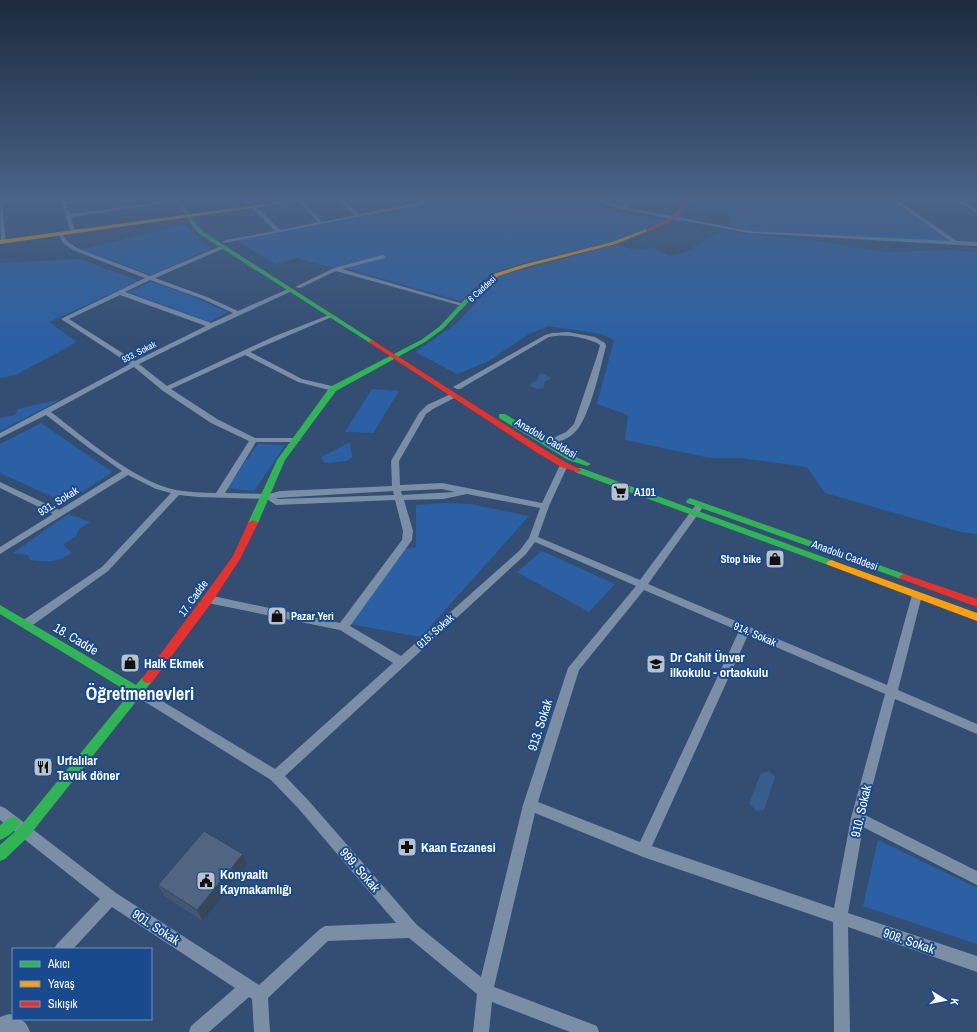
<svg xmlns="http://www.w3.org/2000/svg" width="977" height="1032" font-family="'Archivo Narrow',sans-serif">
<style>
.green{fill:#2b60a4}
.water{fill:#385c8c}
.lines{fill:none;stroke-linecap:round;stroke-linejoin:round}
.street{fill:#7a8ea6;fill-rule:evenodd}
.fast{fill:#30b455;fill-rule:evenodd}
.slow{fill:#ff9f0a;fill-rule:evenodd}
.jam{fill:#e5322d;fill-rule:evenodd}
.wall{fill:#445770}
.shaded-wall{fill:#37475b}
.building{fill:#4f6582;stroke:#37475b}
.labels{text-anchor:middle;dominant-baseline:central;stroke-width:4;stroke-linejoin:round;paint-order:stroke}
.far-street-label{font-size:9px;fill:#fff;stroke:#184a8d}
.street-label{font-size:11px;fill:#fff;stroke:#184a8d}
.poi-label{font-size:11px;font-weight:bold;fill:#fff;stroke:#184a8d;text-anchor:start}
.near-street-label{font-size:13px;fill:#fff;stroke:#184a8d}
.near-poi-label{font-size:13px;font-weight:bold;fill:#fff;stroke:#184a8d;text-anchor:start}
.near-district-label{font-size:18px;font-weight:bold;fill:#fff;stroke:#184a8d}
</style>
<rect width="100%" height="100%" fill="#334e72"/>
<g class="green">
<polygon points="422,197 578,197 622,211 664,220 610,242 520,264 490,274 461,301 338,266 332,268 297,258 275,264 237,241 430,203"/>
<polygon points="702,197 873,197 876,201 895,203 951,242 750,231 732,227 730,215 694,207"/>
<polygon points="185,225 212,248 151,275 82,249"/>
<polygon points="721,231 817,241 887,252 946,250 977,252 977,534 961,532 825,493 807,467 741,458 710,458 625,440 628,415 597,404 614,340 601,334 548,326 529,334 489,361 457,374 415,352 456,324 499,276 615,245 635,250 652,247 669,256 686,252"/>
<polygon points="80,259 139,281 49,322 77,342 16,375 0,378 0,263"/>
<polygon points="152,282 183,292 228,312 209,322 128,292"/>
<polygon points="372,389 399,391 373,433 345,432"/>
<polygon points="57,400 58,401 0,431 0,418 15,415 18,409"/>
<polygon points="41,423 112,472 66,503 0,473 0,444"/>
<polygon points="350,442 352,457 347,461 325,463 321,457"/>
<polygon points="258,444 285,445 254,491 226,488"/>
<polygon points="445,503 470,504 529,516 421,637 350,624 405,549 416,547 416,505"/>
<path d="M68 514 90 522 79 529 76 536 63 545 72 553C56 563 49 562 30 560L28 555 13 553Z"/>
<polygon points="542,551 615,584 589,612 517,572"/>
<polygon points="878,840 977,888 977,944 863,906"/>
</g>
<g class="water">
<polygon points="542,373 552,378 545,382 544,388 537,389 530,386 532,382 537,381 539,375"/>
<polygon points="769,771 775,777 764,810 756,811 749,803 761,773"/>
</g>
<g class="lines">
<g class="street">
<polygon points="29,197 42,197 2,203 6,242 1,243 0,201"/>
<polygon points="60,197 64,197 66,201 99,197 112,197 66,204 70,214 178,200 180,201 71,217 75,232 73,233 71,232"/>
<polygon points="242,197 247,197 280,230 318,222 294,197 299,197 322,222 355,215 335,197 340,197 359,214 422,202 416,197 421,197 427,202 424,204 224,243 223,242 226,240 275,231"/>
<polygon points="583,197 590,197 620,206 635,197 640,197 625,207 749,231 950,241 888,197 893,197 957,241 977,242 977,246 749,233 621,209"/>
<polygon points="950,197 955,197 977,210 977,213"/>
<path d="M58 233H62L67 241 77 248 150 276 221 246H225V248L155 278 207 297 238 311 288 289H292V291L212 328 139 364 167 386 275 336 329 315 334 316 250 352 302 379 336 387V391H333L298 382 245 355 171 389 217 419 255 438H297L301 440 297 442H256L225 493 269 494 280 491 392 486 391 461 419 413 427 405 453 393 457 395 456 397 433 409 426 414 399 461 400 485 442 483 542 503 560 465 561 463H567L568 465 549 506 538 537 640 580 695 506H701L702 508 701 510 648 584 887 685 912 595 913 593H921L922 595 898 690 977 724V734L895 699 865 815 977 871V885L863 827 848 913 977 956V972L848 927 850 1032H834L833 922 643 857 535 813 494 987 597 1026 599 1032H570L492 1002 489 1032H473L477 994 409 938 328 941 268 998 270 1032H254L252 999 249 997 209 1032H189L191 1026 235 988 112 907 73 949H54L57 944 100 899 0 820V806L5 808 116 893 259 985 320 929 325 926 396 923 298 808 271 780 134 695 132 692 134 689 138 687 142 689 275 769 393 663 340 630 208 603 204 602 203 599 204 596 208 595 340 623 402 540 403 531 395 500 276 505 267 499 198 497 179 495 108 571 30 627H22L21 624 22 621 102 567 171 493 156 489 128 475 0 554V547L53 514 0 488V482L59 510 122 471 89 448 46 415 0 438V433L130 364 61 319 145 278 73 250 63 243ZM150 280 203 299 233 313 211 323 125 292ZM120 295 206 326 135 361 69 319ZM134 367 163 391 211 423 249 441 216 493C203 493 189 492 176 490 134 481 85 438 51 412ZM442 489 455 492 402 495 401 491ZM393 491 394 495 278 499 276 498ZM467 494 540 508 529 538 520 550 401 656 350 626 412 540 413 531 404 500 443 499ZM535 542 636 586 568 668 523 805 481 977 417 925 308 800 285 776 526 554ZM644 590 739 631 640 842 538 802 579 670ZM748 635 885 694 851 818 834 908 652 846Z"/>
<polygon points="383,255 386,257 385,258 342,269 467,305 462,306 336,271 300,288 295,287 334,268"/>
<path d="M568 332 595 337 605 343 606 346C601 366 589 421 574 433 567 440 556 443 546 445L542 443 566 432 574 424 597 356 600 345 597 343C583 337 564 333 549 337L460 389H457L453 387 545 335 552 333Z"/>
<path d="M9 1014 13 1015V1019C24 1019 26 1022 30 1032 20 1032 10 1032 0 1032V1017Z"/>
</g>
<g class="fast">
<polygon points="173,197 177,197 196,224 205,233 374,341 374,343 370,343 201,235 192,226"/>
<polygon points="468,296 473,297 443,329 425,342 336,391 285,460 258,523 253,526 250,525 248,523 277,460 330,387 421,340 439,327"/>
<polygon points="499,414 505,414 574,456 591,464 587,466 568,460 499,418"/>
<polygon points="575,468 581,468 834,561 836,563 834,565 828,565 575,472 574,470"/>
<polygon points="690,498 907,575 909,577 907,579 901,579 687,503 686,501"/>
<path d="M0 605 136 685C141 680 144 673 152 676L154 679 29 836 5 859 0 861V845L19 828 130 693 0 614Z"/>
<path d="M13 817 18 819 20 823C16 830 8 837 0 840V825L8 819Z"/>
</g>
<g class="slow">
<polygon points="317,197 329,197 0,244 0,240"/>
<polygon points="929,197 977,200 977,202 931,198"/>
<polygon points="646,229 650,230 616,244 526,267 498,276 472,298 467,297 494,274 522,265 612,242"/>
<polygon points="831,560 977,613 977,621 828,565 826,563"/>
</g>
<g class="jam">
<polygon points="688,197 692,197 676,219 650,231 646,231 646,229 672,217"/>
<polygon points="372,340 542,448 567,463 582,470 578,472 561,467 536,452 370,343 370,341"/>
<polygon points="253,520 258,523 240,559 212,602 152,682 148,683 144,682 142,679 144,676 204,596 233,556 248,523"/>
<polygon points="904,574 977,599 977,607 901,579 899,577 901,575"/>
</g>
</g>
<polygon class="wall" points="243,854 247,865 203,921 164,896 158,885"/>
<polygon class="shaded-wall" points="243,854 247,865 203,921 197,910"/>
<polygon class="building" points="204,831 243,854 197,910 158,885"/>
<linearGradient id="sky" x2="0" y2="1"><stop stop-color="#1c2b3f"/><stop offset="0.58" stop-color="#4a6387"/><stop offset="1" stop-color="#4a6387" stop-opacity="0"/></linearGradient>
<rect width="977" height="342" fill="url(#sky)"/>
<defs>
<symbol id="supermarket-square" viewBox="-11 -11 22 22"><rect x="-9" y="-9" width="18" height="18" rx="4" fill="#b8c1ce" stroke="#184a8d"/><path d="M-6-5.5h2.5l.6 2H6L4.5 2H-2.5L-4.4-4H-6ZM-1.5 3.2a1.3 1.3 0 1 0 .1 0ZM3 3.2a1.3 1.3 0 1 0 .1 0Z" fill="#111"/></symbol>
<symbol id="shop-square" viewBox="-11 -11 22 22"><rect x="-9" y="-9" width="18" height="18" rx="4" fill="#b8c1ce" stroke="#184a8d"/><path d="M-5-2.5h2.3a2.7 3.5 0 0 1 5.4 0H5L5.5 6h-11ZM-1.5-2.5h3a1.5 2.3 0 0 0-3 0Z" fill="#111"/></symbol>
<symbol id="school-square" viewBox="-11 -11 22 22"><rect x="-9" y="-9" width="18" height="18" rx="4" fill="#b8c1ce" stroke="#184a8d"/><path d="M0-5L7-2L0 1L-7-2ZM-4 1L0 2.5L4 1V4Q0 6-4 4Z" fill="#111"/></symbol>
<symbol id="restaurant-square" viewBox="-11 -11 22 22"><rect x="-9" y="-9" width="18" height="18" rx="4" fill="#b8c1ce" stroke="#184a8d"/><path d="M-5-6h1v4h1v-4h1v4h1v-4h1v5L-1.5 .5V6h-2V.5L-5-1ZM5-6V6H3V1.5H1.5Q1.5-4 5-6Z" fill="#111"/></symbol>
<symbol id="pharmacy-square" viewBox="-11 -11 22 22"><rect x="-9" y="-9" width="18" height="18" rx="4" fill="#b8c1ce" stroke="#184a8d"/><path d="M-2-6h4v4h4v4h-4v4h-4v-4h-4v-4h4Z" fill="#111"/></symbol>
<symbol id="civic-square" viewBox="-11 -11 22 22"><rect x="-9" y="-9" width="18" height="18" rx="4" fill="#b8c1ce" stroke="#184a8d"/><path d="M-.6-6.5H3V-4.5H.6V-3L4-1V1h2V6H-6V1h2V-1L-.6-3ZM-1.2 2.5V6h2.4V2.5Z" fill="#111"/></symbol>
</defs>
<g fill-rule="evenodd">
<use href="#supermarket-square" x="609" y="481" width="22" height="22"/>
<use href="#shop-square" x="764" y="548" width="22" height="22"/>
<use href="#shop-square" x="266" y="605" width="22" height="22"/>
<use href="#shop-square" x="119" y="652" width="22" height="22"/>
<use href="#school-square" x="645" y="653" width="22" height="22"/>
<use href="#restaurant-square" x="32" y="756" width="22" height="22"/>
<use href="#pharmacy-square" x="396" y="836" width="22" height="22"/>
<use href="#civic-square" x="195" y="870" width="22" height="22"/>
</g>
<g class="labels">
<g class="far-street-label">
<text transform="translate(482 289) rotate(-42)">6 Caddesi</text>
<text transform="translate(139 352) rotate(-27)">933. Sokak</text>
</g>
<g class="street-label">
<text transform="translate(546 438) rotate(30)">Anadolu Caddesi</text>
<text transform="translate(58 501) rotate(-32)">931. Sokak</text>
<text transform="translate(845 555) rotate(20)">Anadolu Caddesi</text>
<text transform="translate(193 598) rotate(-54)">17. Cadde</text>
<text transform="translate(435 631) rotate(-42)">915. Sokak</text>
<text transform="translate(755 634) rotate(23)">914. Sokak</text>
</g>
<g class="poi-label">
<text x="634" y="492">A101</text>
<text x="761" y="559" text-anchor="end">Stop bike</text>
<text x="291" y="616">Pazar Yeri</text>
</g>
<g class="near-street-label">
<text transform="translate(76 639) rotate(31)">18. Cadde</text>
<text transform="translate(540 725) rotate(-72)">913. Sokak</text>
<text transform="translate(861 811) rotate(-77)">910. Sokak</text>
<text transform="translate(360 870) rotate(49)">999. Sokak</text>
<text transform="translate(156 927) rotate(33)">901. Sokak</text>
<text transform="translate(909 941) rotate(19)">908. Sokak</text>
</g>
<g class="near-poi-label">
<text x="670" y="657">Dr Cahit Ünver<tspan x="670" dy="15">ilkokulu - ortaokulu</tspan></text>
<text x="144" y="663">Halk Ekmek</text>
<text x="57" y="760">Urfalılar<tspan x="57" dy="15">Tavuk döner</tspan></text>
<text x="421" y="847">Kaan Eczanesi</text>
<text x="220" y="874">Konyaaltı<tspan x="220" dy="15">Kaymakamlığı</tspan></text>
</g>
<g class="near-district-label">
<text x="140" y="693">Öğretmenevleri</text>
</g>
</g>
<rect x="12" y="948" width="140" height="72" fill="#184a8d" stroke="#7492bb"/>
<rect x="20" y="961" width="20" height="6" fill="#30b455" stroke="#7492bb"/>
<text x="48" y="968" font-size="12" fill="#ffffff">Akıcı</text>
<rect x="20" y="981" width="20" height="6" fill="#ff9f0a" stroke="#7492bb"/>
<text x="48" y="988" font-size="12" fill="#ffffff">Yavaş</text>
<rect x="20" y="1001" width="20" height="6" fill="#e5322d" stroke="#7492bb"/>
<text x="48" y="1008" font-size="12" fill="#ffffff">Sıkışık</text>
<g transform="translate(945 1000) rotate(100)" stroke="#184a8d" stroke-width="3" paint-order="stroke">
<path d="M0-3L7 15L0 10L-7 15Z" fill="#ffffff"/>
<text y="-6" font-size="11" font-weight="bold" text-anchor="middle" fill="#ffffff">K</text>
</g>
</svg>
